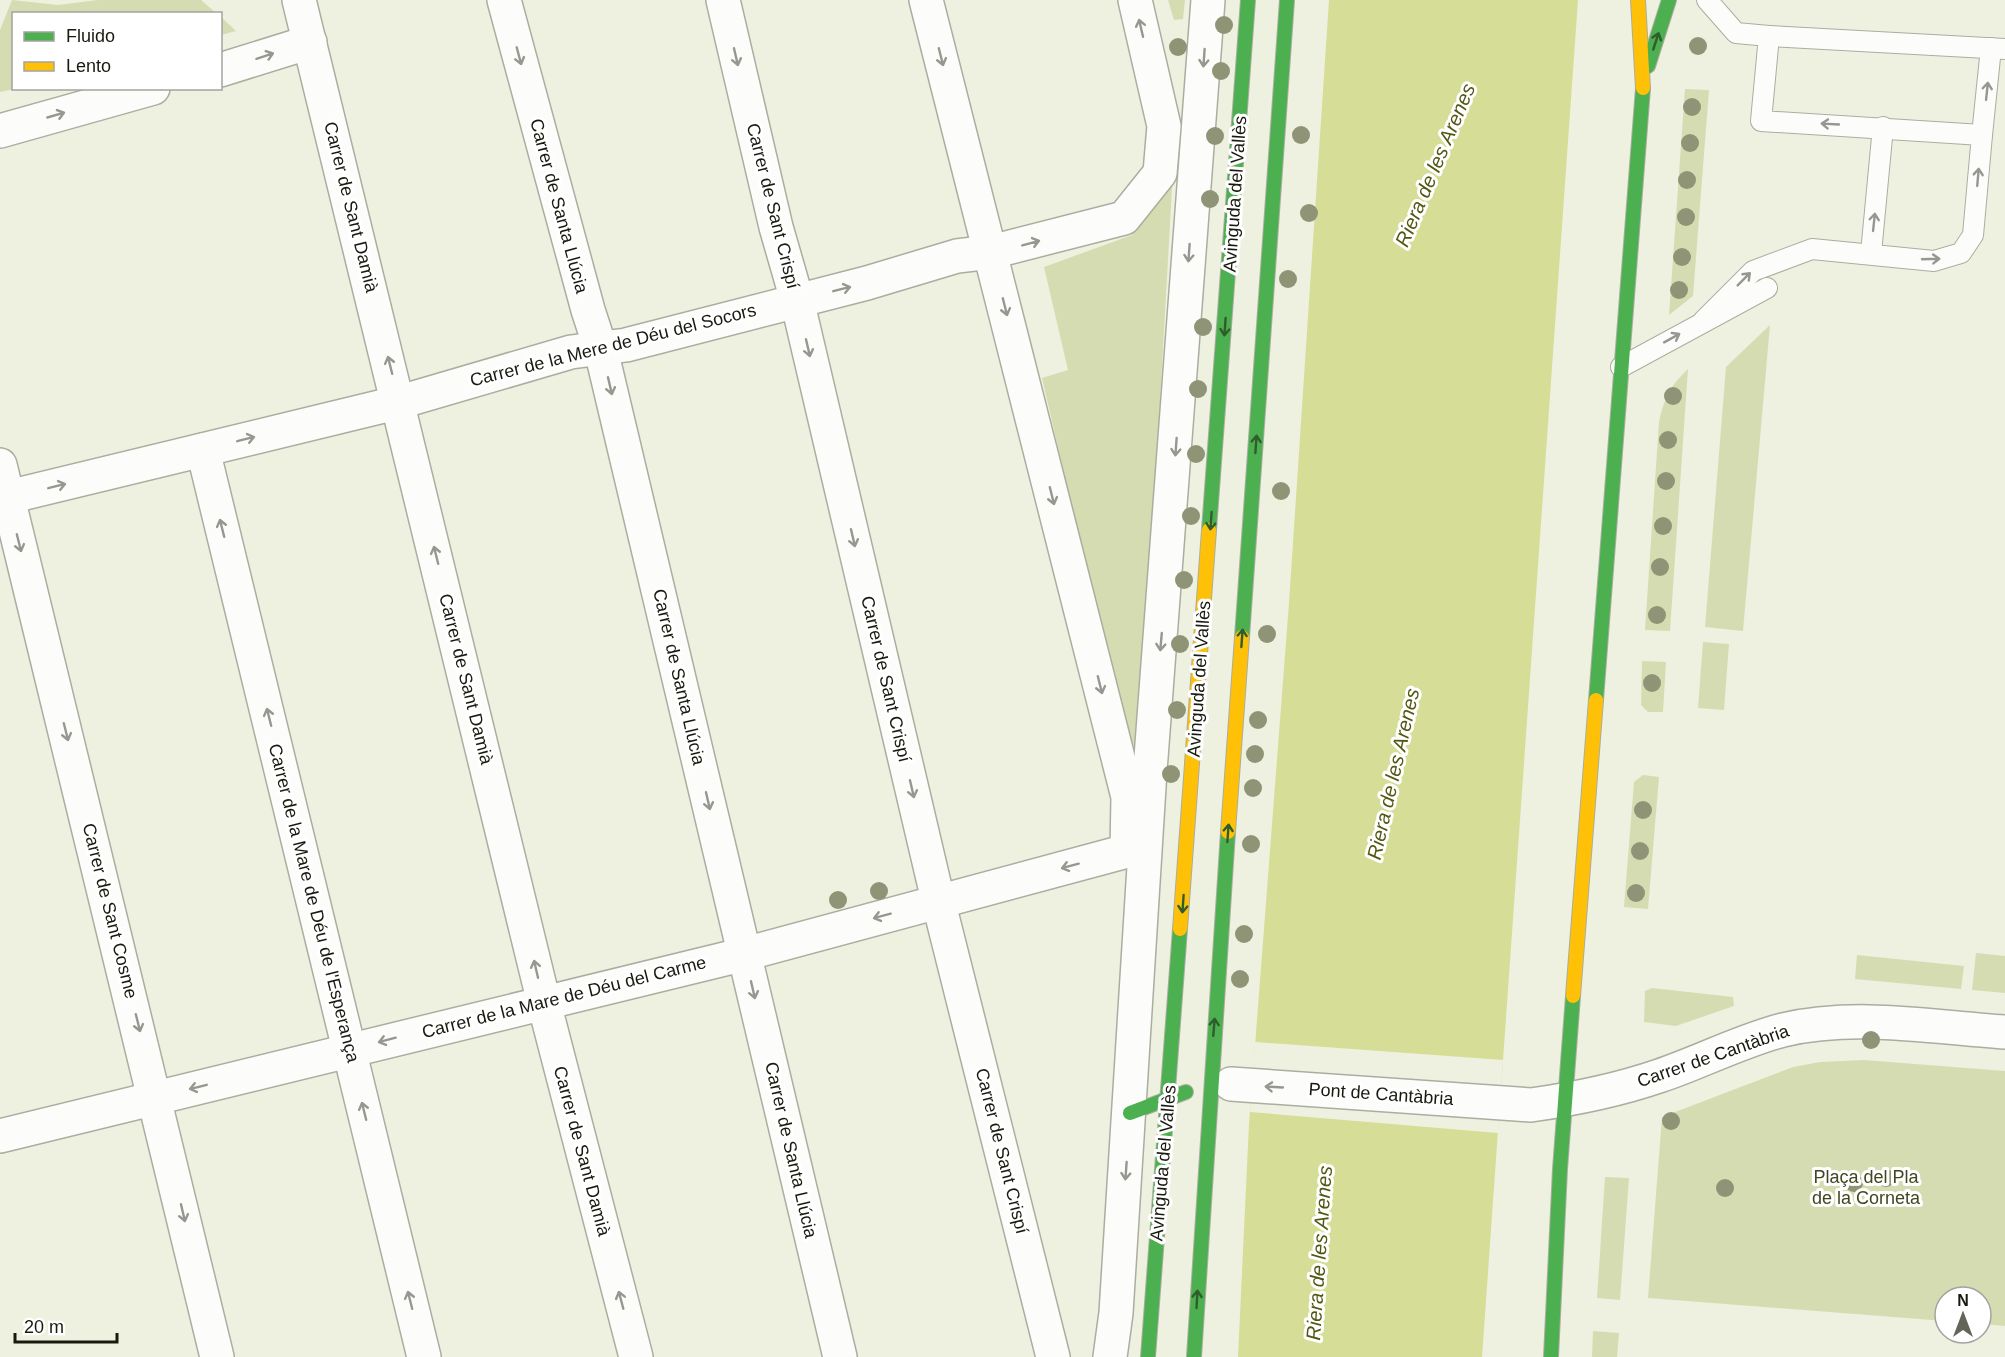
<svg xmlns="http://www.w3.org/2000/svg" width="2005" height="1357" font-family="Arial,sans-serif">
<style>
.green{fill:#d6dcb1}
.water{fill:#d6dd96}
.pier{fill:#eef1e0}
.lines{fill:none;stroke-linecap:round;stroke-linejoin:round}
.lane-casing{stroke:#abada0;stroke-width:22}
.street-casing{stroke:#abada0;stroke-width:36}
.fast-casing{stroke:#abada0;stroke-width:16}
.slow-casing{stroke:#abada0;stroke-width:16}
.lane{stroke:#fcfdfa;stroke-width:20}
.street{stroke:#fcfdfa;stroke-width:33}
.fast{stroke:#4caf50;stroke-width:14}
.slow{stroke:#ffc107;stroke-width:14}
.tree{fill:#909476}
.oneway{stroke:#969790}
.oneway2{stroke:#305d2c}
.labels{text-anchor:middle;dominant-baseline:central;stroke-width:6;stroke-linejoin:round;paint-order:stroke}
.street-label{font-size:18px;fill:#191a0f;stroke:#fff}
.park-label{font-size:18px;fill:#434720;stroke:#fff}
.water-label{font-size:20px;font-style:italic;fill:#525712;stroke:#fff}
</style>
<rect width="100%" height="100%" fill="#eef1e0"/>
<g class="green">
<polygon points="12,0 58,5 98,0 201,0 216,13 14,14 15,89 0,92 0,30"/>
<polygon points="1168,0 1185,0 1183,19 1174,20"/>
<polygon points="221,17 236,31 221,35"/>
<polygon points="1685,89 1709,90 1693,296 1669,315"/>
<polygon points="1173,171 1138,793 1042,378 1068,370 1044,267 1132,235"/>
<polygon points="1770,325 1743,631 1705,627 1726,367"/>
<path d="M1688 369 1670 631 1645 630 1659 422C1664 398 1670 386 1688 369Z"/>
<polygon points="1703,642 1729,644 1724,710 1698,708"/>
<polygon points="1642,661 1666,662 1663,712 1648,712 1641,705"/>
<polygon points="1643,775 1659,777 1648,909 1624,907 1634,782"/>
<polygon points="1976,953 2005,956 2005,993 1972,990"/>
<polygon points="1857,955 1964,966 1961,989 1855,979"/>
<polygon points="1652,988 1733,997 1734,1006 1676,1026 1644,1022 1645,991"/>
<polygon points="1864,1060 2005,1071 2005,1326 1981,1324 1981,1297 1945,1297 1945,1321 1648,1298 1662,1117 1793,1067 1820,1062"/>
<polygon points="1605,1177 1629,1178 1620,1300 1597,1298"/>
<polygon points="1593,1331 1619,1333 1617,1357 1592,1357"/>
</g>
<polygon class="water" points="1329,0 1578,0 1482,1357 1238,1357 1249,1124 1289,603"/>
<polygon class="pier" points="1255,1042 1503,1060 1498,1133 1250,1112"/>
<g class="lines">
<defs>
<g id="lane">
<polyline points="1769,36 2005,49"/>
<polyline points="1982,135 1991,48"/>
<polyline points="1871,253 1883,127"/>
<polyline points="1703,321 1753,271 1812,249 1934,261 1961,253 1973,235 1982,135 1761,121 1769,36 1736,33 1707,0"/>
<polyline points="1621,367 1767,288"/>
</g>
<g id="street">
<polyline points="299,0 544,1003 636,1357"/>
<polyline points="504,0 588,310 601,350 840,1357"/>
<polyline points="723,0 776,227 797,300 938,900 1053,1357"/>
<polyline points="220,70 310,42"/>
<polyline points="0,131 153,88"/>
<polyline points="203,450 424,1357"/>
<polyline points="0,465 217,1357"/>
<polyline points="0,499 400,402 571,352 626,345 867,283 957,256 991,252 1124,218 1160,173 1164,126 1135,0"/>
<path d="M1231 1084 1531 1105C1574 1099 1618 1090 1659 1076 1701 1062 1740 1041 1783 1030 1855 1013 1932 1027 2005 1032"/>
<polyline points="0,1136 745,954 1127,851 1128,797 926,0"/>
<polyline points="1110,1357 1116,1313 1150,771 1208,0"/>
</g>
<g id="fast">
<polyline points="1648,66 1669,0"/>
<polyline points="1209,530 1248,0"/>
<polyline points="1242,637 1287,0"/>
<polyline points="1596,700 1643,88"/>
<polyline points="1130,1113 1186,1092"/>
<polyline points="1148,1357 1180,929"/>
<polyline points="1194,1357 1228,832"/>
<polyline points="1551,1357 1560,1169 1573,996"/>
</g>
<g id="slow">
<polyline points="1638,0 1643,88"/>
<polyline points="1228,832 1242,637"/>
<polyline points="1180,929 1209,530"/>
<polyline points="1573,996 1596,700"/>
</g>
</defs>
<use href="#lane" class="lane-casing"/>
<use href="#street" class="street-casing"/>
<use href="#fast" class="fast-casing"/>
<use href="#slow" class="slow-casing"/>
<use href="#lane" class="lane"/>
<use href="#street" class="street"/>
<use href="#fast" class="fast"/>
<use href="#slow" class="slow"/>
</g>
<g class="tree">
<circle cx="1224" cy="25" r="9"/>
<circle cx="1698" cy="46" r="9"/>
<circle cx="1178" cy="47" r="9"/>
<circle cx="1221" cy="71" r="9"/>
<circle cx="1692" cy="107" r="9"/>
<circle cx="1301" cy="135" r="9"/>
<circle cx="1215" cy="136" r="9"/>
<circle cx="1690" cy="143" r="9"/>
<circle cx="1687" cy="180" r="9"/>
<circle cx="1210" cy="199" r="9"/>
<circle cx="1309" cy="213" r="9"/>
<circle cx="1686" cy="217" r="9"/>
<circle cx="1682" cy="257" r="9"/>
<circle cx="1288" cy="279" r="9"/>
<circle cx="1679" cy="290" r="9"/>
<circle cx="1203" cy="327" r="9"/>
<circle cx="1198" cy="389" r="9"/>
<circle cx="1673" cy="396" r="9"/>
<circle cx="1668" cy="440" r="9"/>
<circle cx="1196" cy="454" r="9"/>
<circle cx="1666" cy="481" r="9"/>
<circle cx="1281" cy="491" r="9"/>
<circle cx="1191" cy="516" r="9"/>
<circle cx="1663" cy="526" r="9"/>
<circle cx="1660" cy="567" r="9"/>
<circle cx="1184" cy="580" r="9"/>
<circle cx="1657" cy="615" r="9"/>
<circle cx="1267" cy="634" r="9"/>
<circle cx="1180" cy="644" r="9"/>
<circle cx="1652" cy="683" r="9"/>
<circle cx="1177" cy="710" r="9"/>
<circle cx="1258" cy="720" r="9"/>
<circle cx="1255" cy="754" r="9"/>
<circle cx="1171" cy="774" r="9"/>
<circle cx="1253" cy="788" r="9"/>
<circle cx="1643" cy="810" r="9"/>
<circle cx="1251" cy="844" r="9"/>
<circle cx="1640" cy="851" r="9"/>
<circle cx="879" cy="891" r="9"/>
<circle cx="1636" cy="893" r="9"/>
<circle cx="838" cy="900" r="9"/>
<circle cx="1244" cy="934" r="9"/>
<circle cx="1240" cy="979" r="9"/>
<circle cx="1871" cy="1040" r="9"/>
<circle cx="1671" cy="1121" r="9"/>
<circle cx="1886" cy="1178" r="9"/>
<circle cx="1854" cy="1183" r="9"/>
<circle cx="1725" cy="1188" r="9"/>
</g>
<defs><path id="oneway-shaft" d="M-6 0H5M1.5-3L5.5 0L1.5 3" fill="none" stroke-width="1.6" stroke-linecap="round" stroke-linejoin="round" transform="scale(1.5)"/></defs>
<g class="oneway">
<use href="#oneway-shaft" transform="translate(1141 28) rotate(-103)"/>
<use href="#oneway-shaft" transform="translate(265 56) rotate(-18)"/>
<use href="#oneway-shaft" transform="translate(519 56) rotate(75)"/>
<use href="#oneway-shaft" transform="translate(736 57) rotate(77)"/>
<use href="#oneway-shaft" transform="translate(941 57) rotate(76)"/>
<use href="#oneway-shaft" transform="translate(1204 58) rotate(94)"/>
<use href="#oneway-shaft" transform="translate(1987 91) rotate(-84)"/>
<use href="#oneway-shaft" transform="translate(56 115) rotate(-16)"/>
<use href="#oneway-shaft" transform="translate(1830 124) rotate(-177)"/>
<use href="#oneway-shaft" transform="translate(1978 177) rotate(-85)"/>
<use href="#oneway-shaft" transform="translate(1874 222) rotate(-84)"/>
<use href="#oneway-shaft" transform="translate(1031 243) rotate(-15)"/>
<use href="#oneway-shaft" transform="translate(1189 253) rotate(94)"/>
<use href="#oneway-shaft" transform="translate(1931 259) rotate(-2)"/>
<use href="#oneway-shaft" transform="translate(1744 279) rotate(-45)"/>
<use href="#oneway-shaft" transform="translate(842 289) rotate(-14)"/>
<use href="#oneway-shaft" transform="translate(1005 307) rotate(76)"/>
<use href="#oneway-shaft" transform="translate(1672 338) rotate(-29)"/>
<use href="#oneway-shaft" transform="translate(808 348) rotate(77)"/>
<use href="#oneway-shaft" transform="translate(390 365) rotate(-104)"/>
<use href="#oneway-shaft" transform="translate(610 386) rotate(77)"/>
<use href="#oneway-shaft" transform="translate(246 439) rotate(-14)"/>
<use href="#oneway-shaft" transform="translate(1176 447) rotate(94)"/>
<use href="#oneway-shaft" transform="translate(57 486) rotate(-14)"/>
<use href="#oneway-shaft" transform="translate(1052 496) rotate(76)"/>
<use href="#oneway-shaft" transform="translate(222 528) rotate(-104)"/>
<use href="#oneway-shaft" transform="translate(853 538) rotate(77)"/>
<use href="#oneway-shaft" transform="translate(19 543) rotate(76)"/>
<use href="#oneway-shaft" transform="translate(436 555) rotate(-104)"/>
<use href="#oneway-shaft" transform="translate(1161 642) rotate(95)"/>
<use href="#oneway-shaft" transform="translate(1100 685) rotate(76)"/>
<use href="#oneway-shaft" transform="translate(269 717) rotate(-104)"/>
<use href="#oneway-shaft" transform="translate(66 732) rotate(76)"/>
<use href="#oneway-shaft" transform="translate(912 789) rotate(77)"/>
<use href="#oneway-shaft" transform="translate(708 801) rotate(77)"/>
<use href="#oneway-shaft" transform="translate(1070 866) rotate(165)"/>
<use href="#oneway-shaft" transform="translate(882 916) rotate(165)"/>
<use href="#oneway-shaft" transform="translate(536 969) rotate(-103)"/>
<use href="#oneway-shaft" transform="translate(753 990) rotate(77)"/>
<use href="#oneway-shaft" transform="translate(138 1023) rotate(76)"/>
<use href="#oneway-shaft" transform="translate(387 1040) rotate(165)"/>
<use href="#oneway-shaft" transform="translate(198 1087) rotate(166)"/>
<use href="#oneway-shaft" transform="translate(1274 1087) rotate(-177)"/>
<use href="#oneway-shaft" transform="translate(364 1111) rotate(-104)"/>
<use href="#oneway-shaft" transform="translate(1126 1171) rotate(94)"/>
<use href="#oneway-shaft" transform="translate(183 1213) rotate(77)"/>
<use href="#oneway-shaft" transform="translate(410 1300) rotate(-104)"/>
<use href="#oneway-shaft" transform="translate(621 1300) rotate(-105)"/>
</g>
<g class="oneway2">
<use href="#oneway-shaft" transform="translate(1656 41) rotate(-72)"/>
<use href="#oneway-shaft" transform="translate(1225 327) rotate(94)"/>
<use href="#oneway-shaft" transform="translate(1256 444) rotate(-86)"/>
<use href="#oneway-shaft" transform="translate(1211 521) rotate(94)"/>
<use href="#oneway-shaft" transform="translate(1242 638) rotate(-86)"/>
<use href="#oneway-shaft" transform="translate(1228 833) rotate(-86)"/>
<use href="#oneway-shaft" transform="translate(1183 904) rotate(94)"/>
<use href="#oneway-shaft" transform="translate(1214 1027) rotate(-85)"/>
<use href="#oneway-shaft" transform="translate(1197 1299) rotate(-87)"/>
</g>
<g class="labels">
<g class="street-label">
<text transform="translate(1235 194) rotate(-86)">Avinguda del Vallès</text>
<text transform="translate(559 206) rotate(75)">Carrer de Santa Llúcia</text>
<text transform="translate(773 206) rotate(76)">Carrer de Sant Crispí</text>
<text transform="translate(351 207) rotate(76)">Carrer de Sant Damià</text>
<text transform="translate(613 345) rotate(-14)">Carrer de la Mere de Déu del Socors</text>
<text transform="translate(679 677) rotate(77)">Carrer de Santa Llúcia</text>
<text transform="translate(466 679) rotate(76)">Carrer de Sant Damià</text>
<text transform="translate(886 679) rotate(77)">Carrer de Sant Crispí</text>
<text transform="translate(1199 679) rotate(-86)">Avinguda del Vallès</text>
<text transform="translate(314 903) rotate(76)">Carrer de la Mare de Déu de l'Esperança</text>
<text transform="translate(110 911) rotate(76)">Carrer de Sant Cosme</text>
<text transform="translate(564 997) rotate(-14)">Carrer de la Mare de Déu del Carme</text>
<text transform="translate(1713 1056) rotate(-19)">Carrer de Cantàbria</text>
<text transform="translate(1381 1094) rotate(4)">Pont de Cantàbria</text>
<text transform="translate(791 1150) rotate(77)">Carrer de Santa Llúcia</text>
<text transform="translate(582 1151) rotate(75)">Carrer de Sant Damià</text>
<text transform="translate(1002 1151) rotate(76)">Carrer de Sant Crispí</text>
<text transform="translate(1163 1163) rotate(-85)">Avinguda del Vallès</text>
</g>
<g class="park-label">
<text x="1866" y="1177">Plaça del Pla<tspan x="1866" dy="21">de la Corneta</tspan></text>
</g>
<g class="water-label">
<text transform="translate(1435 165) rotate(-67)">Riera de les Arenes</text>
<text transform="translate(1393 774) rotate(-77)">Riera de les Arenes</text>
<text transform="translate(1319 1253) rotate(-86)">Riera de les Arenes</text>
</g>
</g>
<rect x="12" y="12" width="210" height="78" fill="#ffffff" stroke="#a3a39f" stroke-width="1.5"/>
<rect x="24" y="32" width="30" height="9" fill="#4caf50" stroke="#a3a39f" stroke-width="1.5"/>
<text x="66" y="42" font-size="18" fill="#191a0f">Fluido</text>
<rect x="24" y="62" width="30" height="9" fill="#ffc107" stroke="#a3a39f" stroke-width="1.5"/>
<text x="66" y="72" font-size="18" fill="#191a0f">Lento</text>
<g transform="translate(1963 1315)"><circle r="28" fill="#ffffff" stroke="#a3a39f" stroke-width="1.5"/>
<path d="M0-4.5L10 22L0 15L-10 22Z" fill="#646558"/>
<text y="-9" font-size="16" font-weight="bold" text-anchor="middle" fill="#191a0f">N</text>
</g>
<path d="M15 1333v9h102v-9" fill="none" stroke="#191a0f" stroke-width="3"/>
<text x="24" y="1333" font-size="18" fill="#191a0f" stroke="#ffffff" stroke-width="4.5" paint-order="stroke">20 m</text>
</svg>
